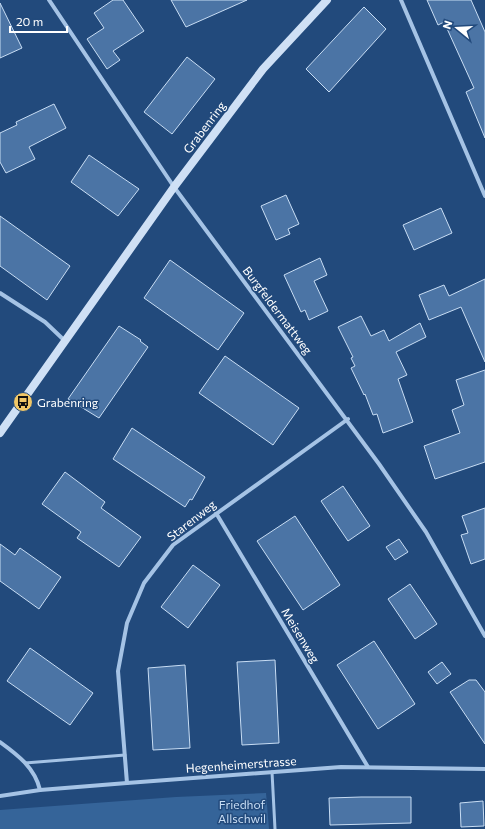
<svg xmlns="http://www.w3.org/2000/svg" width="485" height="829" font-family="Commissioner,sans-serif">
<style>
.green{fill:#356499}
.building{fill:#4b74a5;stroke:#c8ddf4}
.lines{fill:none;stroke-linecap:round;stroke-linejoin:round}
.service{stroke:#a5c3e5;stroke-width:3}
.minor{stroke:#a5c3e5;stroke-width:4}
.secondary{stroke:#cfe0f5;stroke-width:8}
.labels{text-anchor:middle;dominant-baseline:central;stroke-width:3;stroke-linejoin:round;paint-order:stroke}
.street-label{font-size:12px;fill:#fff;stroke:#224a7c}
.poi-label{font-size:12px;fill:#fff;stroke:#224a7c;text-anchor:start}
.park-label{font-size:12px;fill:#c8ddf4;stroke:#224a7c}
</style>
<rect width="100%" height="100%" fill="#224a7c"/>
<polygon class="green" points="266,793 269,829 0,829 0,810 176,797"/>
<g class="building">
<polygon points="113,0 123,0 144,31 113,51 120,60 107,69 87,39 104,28 94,13"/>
<polygon points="171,0 247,0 186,27"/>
<polygon points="427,0 471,0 485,32 485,138 466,92 474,88 444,22 438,25"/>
<polygon points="0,3 22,48 0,58"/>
<polygon points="364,7 386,29 329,92 306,69"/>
<polygon points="187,57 215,79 172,134 144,112"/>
<polygon points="54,104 66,128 29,147 35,159 6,173 0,162 0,133 17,125 16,122"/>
<polygon points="89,155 139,189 118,216 71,182"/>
<polygon points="286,195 299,224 288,229 290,234 276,240 261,206"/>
<polygon points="441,208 452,233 414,250 403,225"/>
<polygon points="0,216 70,266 47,300 0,266"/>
<polygon points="320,258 327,275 314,281 328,311 309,320 305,310 301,312 284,275"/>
<polygon points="170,260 244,313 218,350 144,298"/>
<polygon points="485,279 485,362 461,307 429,320 419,295 444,285 449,296"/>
<polygon points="361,316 371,336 384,330 389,341 420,323 426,337 396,352 407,375 398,379 413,422 383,433 377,414 373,415 365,394 364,395 351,368 355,366 351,358 353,357 338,327"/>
<polygon points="119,326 141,340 140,341 148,347 99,418 68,399"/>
<polygon points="225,356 299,408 273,445 199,393"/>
<polygon points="485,370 485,462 435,479 424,446 460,433 452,410 464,405 456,380"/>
<polygon points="132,428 205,477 192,500 190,499 185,507 113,459"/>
<polygon points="65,472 105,502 101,508 141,537 119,567 77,538 81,532 42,504"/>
<polygon points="343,486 370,526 348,541 321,501"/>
<polygon points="485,508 485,559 471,564 461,535 468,533 462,516"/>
<polygon points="295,516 340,585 303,610 257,541"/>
<polygon points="399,539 408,552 395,560 386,547"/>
<polygon points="0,544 15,555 20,548 61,577 39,609 0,581"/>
<polygon points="193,565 220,585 188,628 161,607"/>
<polygon points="410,584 437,624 415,639 388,599"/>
<polygon points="374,641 415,704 378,729 337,665"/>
<polygon points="30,648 93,693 70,725 7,681"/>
<polygon points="275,660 279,743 242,745 237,662"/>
<polygon points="442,662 451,674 437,684 428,672"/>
<polygon points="185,665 190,748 153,750 148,668"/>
<polygon points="469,680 476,680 485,692 485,744 450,692"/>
<polygon points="361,797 411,797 411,823 330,825 329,798"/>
<polygon points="483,801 484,826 461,827 460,803"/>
</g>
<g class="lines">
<g class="service">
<polyline points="25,763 125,755"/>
<polyline points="272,772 275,829"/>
</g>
<g class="minor">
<polyline points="49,0 174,187 379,464 426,532 485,636"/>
<polyline points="401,0 485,196"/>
<polyline points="0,293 45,322 65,341"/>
<polyline points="216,513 368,767"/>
<path d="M0 742C18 755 35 768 40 790"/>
<polyline points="127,783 118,671 127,623 144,583 173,545 348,419"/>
<polyline points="0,796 40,790 127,783 341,767 485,769"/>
</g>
<polyline class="secondary" points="0,433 174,187 263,69 327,0"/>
</g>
<defs>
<symbol id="bus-disc" viewBox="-11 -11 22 22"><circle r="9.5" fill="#f1c767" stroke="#224a7c"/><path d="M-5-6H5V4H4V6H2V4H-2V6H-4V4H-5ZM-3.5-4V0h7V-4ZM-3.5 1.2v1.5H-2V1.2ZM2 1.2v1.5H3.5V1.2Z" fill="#111"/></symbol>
</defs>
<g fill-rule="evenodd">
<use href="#bus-disc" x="12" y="391" width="22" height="22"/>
</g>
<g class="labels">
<g class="street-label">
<text transform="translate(204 127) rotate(-53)">Grabenring</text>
<text transform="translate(278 310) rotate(53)">Burgfeldermattweg</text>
<text transform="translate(191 520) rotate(-38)">Starenweg</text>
<text transform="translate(301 635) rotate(59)">Meisenweg</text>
<text transform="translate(241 764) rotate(-4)">Hegenheimerstrasse</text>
</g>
<g class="poi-label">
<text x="37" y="402">Grabenring</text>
</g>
<g class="park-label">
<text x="242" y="804">Friedhof<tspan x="242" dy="14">Allschwil</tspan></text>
</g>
</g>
<g transform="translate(457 28) rotate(288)" stroke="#224a7c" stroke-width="3" paint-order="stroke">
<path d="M0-3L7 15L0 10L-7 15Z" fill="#ffffff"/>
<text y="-6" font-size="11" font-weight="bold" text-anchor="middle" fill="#ffffff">N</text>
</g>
<path d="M10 26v6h57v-6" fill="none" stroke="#ffffff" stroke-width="2"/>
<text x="16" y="26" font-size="12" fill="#ffffff" stroke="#224a7c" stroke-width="3" paint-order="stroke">20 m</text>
</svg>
